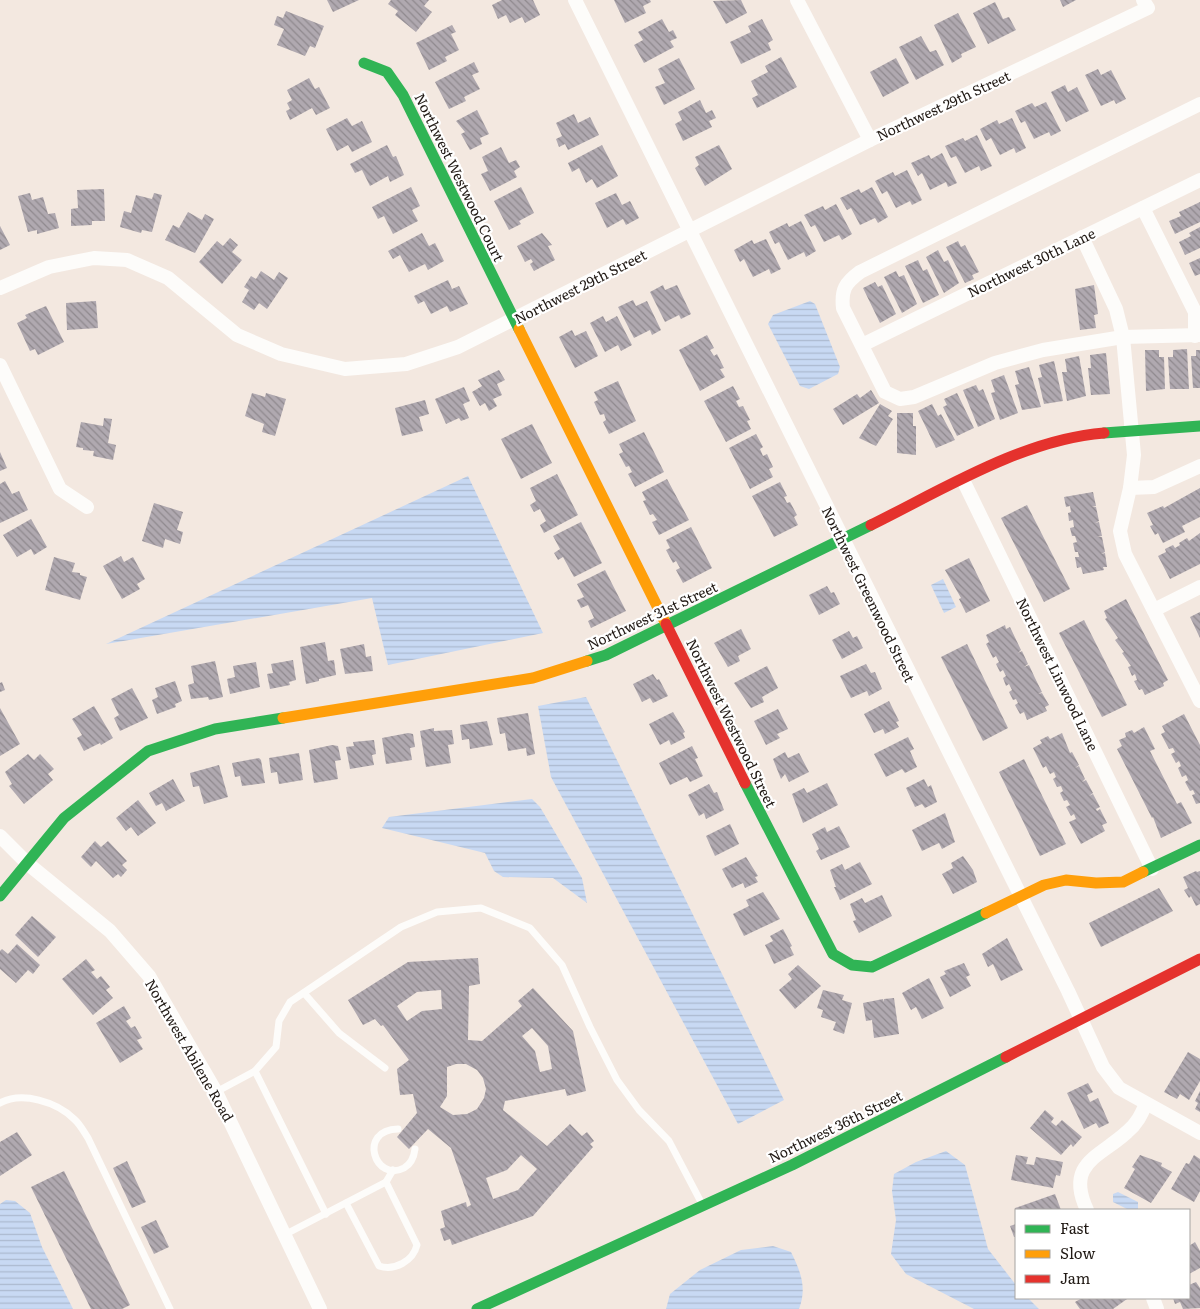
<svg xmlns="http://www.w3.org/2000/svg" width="1200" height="1309" font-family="Literata,serif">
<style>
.water{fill:url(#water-rules)}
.building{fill:url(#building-back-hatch);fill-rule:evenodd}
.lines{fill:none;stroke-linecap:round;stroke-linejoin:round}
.lane{stroke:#fdfcfa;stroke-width:7}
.street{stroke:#fdfcfa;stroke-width:14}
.fast{stroke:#30b455;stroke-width:11}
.slow{stroke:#ff9f0a;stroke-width:11}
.jam{stroke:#e5322d;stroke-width:11}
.labels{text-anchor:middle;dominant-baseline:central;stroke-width:4.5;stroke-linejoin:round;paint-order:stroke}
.street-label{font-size:14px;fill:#201914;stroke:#fff}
</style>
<defs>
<pattern id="water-rules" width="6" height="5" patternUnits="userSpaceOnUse" patternTransform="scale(1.25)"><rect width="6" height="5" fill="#c8d9f3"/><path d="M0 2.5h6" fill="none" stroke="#acbacf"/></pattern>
<pattern id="building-back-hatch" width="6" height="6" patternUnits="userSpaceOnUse" patternTransform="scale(1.25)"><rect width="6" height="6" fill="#b0a9b0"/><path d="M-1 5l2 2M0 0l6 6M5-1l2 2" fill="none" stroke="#8f898e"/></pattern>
</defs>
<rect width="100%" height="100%" fill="#f3e8e0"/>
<g class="water">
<polygon points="810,301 815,304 840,367 838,374 809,389 800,386 768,324 773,315"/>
<polygon points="468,476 543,633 388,665 372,598 106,644"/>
<polygon points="943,579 956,607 944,613 931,585"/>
<polygon points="586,697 784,1100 738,1124 551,777 538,706"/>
<polygon points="532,799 540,807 582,878 587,903 553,878 503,877 494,871 485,853 382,828 389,817"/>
<polygon points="946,1151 965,1165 988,1249 1016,1285 1016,1298 1028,1298 1039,1309 974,1309 906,1274 891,1254 896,1220 892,1191 894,1174 916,1162"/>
<polygon points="1118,1192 1138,1202 1138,1209 1129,1210 1113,1202 1113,1194"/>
<polygon points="6,1200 15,1201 30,1213 42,1247 73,1309 0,1309 0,1204"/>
<path d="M773 1246 791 1252C801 1272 807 1288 799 1309H666L670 1294 700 1270 741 1250Z"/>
</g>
<g class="building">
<polygon points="327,0 359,0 333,12"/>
<polygon points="391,0 429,0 424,6 432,12 416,32 395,15 398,11 388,4"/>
<polygon points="502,0 533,0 540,15 525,23 522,17 510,23 506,15 498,19 492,5"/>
<polygon points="614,0 650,0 651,2 643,6 646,13 625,23"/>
<polygon points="741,0 747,13 726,24 713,1"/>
<polygon points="1060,0 1076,0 1063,7"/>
<polygon points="995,2 1003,19 1009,17 1016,30 988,44 973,13"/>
<polygon points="286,11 324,26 315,48 310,46 305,56 277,45 284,29 274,25 277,16 283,18"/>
<polygon points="958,13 976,47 961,54 962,57 952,63 934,25"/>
<polygon points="662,19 669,32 673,30 677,38 670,41 674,47 644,63 634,45 643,40 638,32"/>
<polygon points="762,19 773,40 768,43 771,50 741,64 730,42 751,32 748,26"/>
<polygon points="452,25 456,32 451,34 459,50 445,57 447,61 429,70 416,43"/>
<polygon points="921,36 930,52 936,50 944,65 916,80 899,47"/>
<polygon points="781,57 797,87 757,108 752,98 758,95 751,81 768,72 765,66"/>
<polygon points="679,58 695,89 664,105 655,87 665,83 658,69"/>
<polygon points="896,58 909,83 883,97 870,72"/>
<polygon points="474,62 479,72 472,75 480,89 464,97 466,101 449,109 435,82"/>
<polygon points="1098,69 1101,75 1111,70 1126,99 1116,104 1114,100 1101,106 1085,75"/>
<polygon points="309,78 315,89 319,87 330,108 316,115 312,108 290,120 286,111 290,109 287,103 292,100 287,90"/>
<polygon points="1065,85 1068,92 1077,87 1089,111 1066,122 1051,92"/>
<polygon points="700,100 706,113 712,110 716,118 709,121 712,127 683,141 675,124 682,120 678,112"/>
<polygon points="1046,102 1061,131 1051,136 1049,132 1034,139 1025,121 1021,123 1015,111 1032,103 1035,107"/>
<polygon points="477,110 489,134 480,138 482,144 470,150 461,134 465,132 456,121"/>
<polygon points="574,114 578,123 590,117 599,135 568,150 565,144 559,147 556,139 562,136 556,123"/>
<polygon points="347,118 352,126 362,121 372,142 352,152 348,145 337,151 326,129"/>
<polygon points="1012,118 1026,148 1016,153 1014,148 1000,155 991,138 986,141 980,129 997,120 999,124"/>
<polygon points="977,135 992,166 981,171 979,166 965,173 956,156 951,158 945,146 963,138 965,141"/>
<polygon points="387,145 393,157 396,156 404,175 390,182 388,176 370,186 362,170 355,173 350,164"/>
<polygon points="602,145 618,176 597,188 592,179 586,183 579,168 572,172 568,163"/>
<polygon points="719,145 732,169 705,186 695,168 699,165 695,157"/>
<polygon points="501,147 509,163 516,160 520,167 514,171 517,177 490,191 481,174 488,171 482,157"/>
<polygon points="942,153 957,183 948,187 946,182 930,190 922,173 918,176 911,163 929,155 931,159"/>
<polygon points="907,170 922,200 912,205 910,201 896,208 887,191 882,194 875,181 893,172 895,176"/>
<polygon points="411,187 420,206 412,210 418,221 393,234 384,216 378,219 372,207"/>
<polygon points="521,187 534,213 519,221 521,224 509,230 494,201"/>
<polygon points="872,187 888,217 878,223 875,218 860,225 851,208 847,210 840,198 859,189 861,193"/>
<polygon points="104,189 105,221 92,221 92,225 71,226 71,209 78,208 77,190"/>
<polygon points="30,193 32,200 43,197 48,214 55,213 59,228 37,234 37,230 28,232 18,196"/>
<polygon points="154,193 162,195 152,232 142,230 141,233 120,227 124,211 131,213 136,195 152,199"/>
<polygon points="616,193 622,205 630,201 639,218 626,225 623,219 607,228 595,203"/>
<polygon points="1200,202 1200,222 1175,234 1169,221 1181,216 1179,212"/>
<polygon points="836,204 852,234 842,240 839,235 824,242 815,225 811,227 804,215 823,206 825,210"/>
<polygon points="188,212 202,220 205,214 214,219 195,253 165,240 173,225 179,228"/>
<polygon points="801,221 816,251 806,257 804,252 788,260 779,242 775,244 769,232 787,223 789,227"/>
<polygon points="0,226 10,245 0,250"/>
<polygon points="1200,227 1200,248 1185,255 1179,242 1191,236 1189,233"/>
<polygon points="422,233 429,246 435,243 444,261 428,270 425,264 409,272 400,255 393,259 388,251"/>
<polygon points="542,233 552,245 548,246 555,260 534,271 530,264 533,262 531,259 525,262 517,246"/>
<polygon points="230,238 238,245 232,252 242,260 222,284 199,262 217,241 223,246"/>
<polygon points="766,239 781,269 771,274 769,269 753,277 744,259 740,262 734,250 752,240 754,244"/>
<polygon points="958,241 961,247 965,245 979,272 972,275 974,279 965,283 946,247"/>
<polygon points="938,250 944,262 948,260 959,283 944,293 926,257"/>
<polygon points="1200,258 1200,274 1195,276 1189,263"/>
<polygon points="918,260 923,271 927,269 939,295 923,303 905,266"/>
<polygon points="261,271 274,280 279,272 288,278 267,309 259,303 254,310 242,302 249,290 244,287 251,276 256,279"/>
<polygon points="896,271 899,277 904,275 917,304 902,313 884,277"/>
<polygon points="448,280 452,289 459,286 468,304 450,312 447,306 431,314 424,301 418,304 414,296"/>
<polygon points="875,282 878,287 882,285 896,314 880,323 863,288"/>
<polygon points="663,285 665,290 677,285 691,314 681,319 679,315 665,322 650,292"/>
<polygon points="1094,285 1098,314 1094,315 1096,328 1080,330 1075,289"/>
<polygon points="633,300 636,306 647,301 661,330 652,335 650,330 634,338 618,307"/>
<polygon points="96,301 98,328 67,330 66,303"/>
<polygon points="46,306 64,342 38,355 35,349 30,351 17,323 27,318 25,315"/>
<polygon points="603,316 606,322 617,316 632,345 621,351 618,345 605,352 590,323"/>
<polygon points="572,330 575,336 586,331 598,356 575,368 559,337"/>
<polygon points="707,335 714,348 710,350 714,356 717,354 724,368 720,369 725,377 700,391 679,350"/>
<polygon points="1187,349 1189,389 1170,389 1168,357 1173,357 1173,350"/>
<polygon points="1145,350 1159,350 1159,357 1164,357 1165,389 1146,391"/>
<polygon points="1196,350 1200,350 1200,388 1193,388 1191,356 1196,356"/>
<polygon points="1106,353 1110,394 1091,395 1088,368 1091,368 1090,355"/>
<polygon points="1079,356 1086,396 1067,401 1062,372 1067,372 1065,359"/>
<polygon points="1054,361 1063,401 1044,404 1038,378 1042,377 1039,365"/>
<polygon points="1029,367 1041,407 1022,410 1015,385 1019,384 1015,371"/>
<polygon points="499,370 505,380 497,384 502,395 493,399 497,406 489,411 485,403 480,406 472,392 482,386 478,380"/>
<polygon points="1004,375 1018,413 1000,420 991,393 995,392 991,380"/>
<polygon points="618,381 636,421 609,434 603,422 606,420 604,414 600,415 594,402 598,400 594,392"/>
<polygon points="976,385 979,391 983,389 995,419 978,427 963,390"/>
<polygon points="733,386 740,399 736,401 739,407 743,406 750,420 747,421 751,429 726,442 704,401"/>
<polygon points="464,387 470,401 463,404 469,418 461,421 459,418 446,424 435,399"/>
<polygon points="871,390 879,403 843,425 833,409 857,394 860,398"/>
<polygon points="252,393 265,397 266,393 286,399 275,436 262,432 264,424 245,416"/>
<polygon points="957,393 974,428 957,436 943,407 947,405 944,399"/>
<polygon points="425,400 429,414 419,417 423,431 402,436 395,408"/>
<polygon points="880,404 892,411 888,416 893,419 876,446 859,438"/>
<polygon points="932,404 938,416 941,414 955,440 936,448 918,411"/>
<polygon points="897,413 913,413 913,426 916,426 916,455 897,453"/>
<polygon points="104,418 112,419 108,443 116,445 113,460 93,456 94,451 83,450 83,448 76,447 81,422 103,426"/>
<polygon points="532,424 552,463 521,479 501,439"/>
<polygon points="644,432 664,472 635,487 628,474 632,472 629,466 626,467 619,454 623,452 619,444"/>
<polygon points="756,434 763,447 760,449 763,456 767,454 773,467 769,469 773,477 750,489 729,448"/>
<polygon points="0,452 7,468 0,471"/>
<polygon points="557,474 578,515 544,533 540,525 546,521 540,509 534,512 530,505 536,501 530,488"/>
<polygon points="667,479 689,520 659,535 652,522 657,520 653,514 650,515 643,501 646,500 642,492"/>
<polygon points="5,481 12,494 19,491 28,510 0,523 0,484"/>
<polygon points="780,482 787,496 784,497 787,503 790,502 797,515 794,517 798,525 774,537 752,496"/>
<polygon points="1200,488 1200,517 1182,526 1185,532 1163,543 1158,533 1155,535 1150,526 1153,525 1147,513 1163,506 1164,508"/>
<polygon points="1093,492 1096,506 1092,507 1096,507 1099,521 1095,523 1099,522 1102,536 1097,537 1102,537 1105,552 1101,554 1105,553 1107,567 1103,567 1104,570 1083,574 1081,567 1077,568 1075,557 1079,557 1078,552 1075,552 1073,543 1077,542 1075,536 1072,536 1070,528 1074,527 1073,520 1069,521 1068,513 1071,512 1070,506 1066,507 1064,497"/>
<polygon points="154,503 183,512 177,530 183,532 180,544 165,539 163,548 142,541"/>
<polygon points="1027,505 1070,589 1044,602 1001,518"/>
<polygon points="31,519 47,547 34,555 31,549 17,557 3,535"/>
<polygon points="581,522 602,563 574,577 563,557 558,560 554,553 560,549 553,536"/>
<polygon points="691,527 712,568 683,583 676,570 680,568 676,561 673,563 666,550 670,548 666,540"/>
<polygon points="1200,533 1200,564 1170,579 1158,556 1166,552 1165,549 1173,545 1175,548 1180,545 1179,543 1187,538 1189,541"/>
<polygon points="121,556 124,562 133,557 145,579 137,584 140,589 122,599 103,566"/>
<polygon points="54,557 75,563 72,572 80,573 80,575 87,577 80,600 45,590"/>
<polygon points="969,558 990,601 966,613 959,599 961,598 945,570"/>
<polygon points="605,570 626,611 591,628 588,621 594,618 588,605 581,608 577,600 584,597 577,584"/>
<polygon points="827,586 831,593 834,592 840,604 819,615 809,595"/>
<polygon points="1126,599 1168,680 1163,683 1164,686 1145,695 1142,689 1139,690 1134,681 1137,680 1135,674 1132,676 1128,667 1131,666 1122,653 1124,652 1115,640 1118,638 1105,619 1107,618 1104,611"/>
<polygon points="1200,612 1200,638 1190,617"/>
<polygon points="1084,620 1127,705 1102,717 1059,633"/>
<polygon points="1005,625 1006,629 1010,627 1021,650 1018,653 1022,651 1028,664 1024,667 1029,665 1035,678 1031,680 1035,678 1042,692 1038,694 1042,693 1049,705 1045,707 1047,711 1027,720 1024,712 1020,714 1015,705 1018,703 1016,699 1013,700 1009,692 1012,690 1009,684 1006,686 1003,678 1006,676 1003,670 1000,672 996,664 999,662 996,656 993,658 986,644 989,642 986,635"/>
<polygon points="741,629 751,649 738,656 740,661 728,667 714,643"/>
<polygon points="849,631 853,638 857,636 863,648 842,659 832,640"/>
<polygon points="325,642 328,661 334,660 336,675 319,679 319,681 306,684 300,647"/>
<polygon points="364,644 366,657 371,656 373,671 345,674 340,649"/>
<polygon points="967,644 1008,728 983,741 941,657"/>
<polygon points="293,660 296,680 289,682 290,685 270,689 267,674 273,673 271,664"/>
<polygon points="215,661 223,697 209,700 208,697 191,699 188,685 194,683 191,666"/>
<polygon points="256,662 260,687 230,694 227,679 235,677 233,666"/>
<polygon points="866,664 871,673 875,672 882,689 869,696 867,691 851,698 840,676"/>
<polygon points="767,666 778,688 762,697 764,702 751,708 734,683"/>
<polygon points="653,674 657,680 659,679 668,696 653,703 650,698 642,702 633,684"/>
<polygon points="175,681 182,701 175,704 176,707 157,714 152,700 158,697 155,688"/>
<polygon points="2,682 5,690 0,692 0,683"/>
<polygon points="132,688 148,718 120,731 114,718 119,715 111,699"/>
<polygon points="889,701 899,721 896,722 899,727 885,734 883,729 874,733 864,714"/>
<polygon points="94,706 113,738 101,745 100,743 84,751 77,738 82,735 72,719"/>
<polygon points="0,708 20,744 0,756"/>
<polygon points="778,709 788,729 777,734 780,738 766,745 754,721"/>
<polygon points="673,712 685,732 683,733 685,738 671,745 669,740 660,745 649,724"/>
<polygon points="528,713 535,754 527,756 526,748 508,751 505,733 500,734 497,718"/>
<polygon points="1184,714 1200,745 1200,803 1196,804 1192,795 1195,794 1193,790 1190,791 1185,782 1188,780 1186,775 1182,777 1178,768 1181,766 1179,761 1176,763 1171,754 1175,752 1173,748 1169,749 1161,734 1165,732 1162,726"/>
<polygon points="487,721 493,745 470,749 469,739 462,740 460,725"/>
<polygon points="1144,727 1155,749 1150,751 1177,804 1181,802 1192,823 1161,838 1153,817 1152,818 1117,749 1122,746 1119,740 1126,737 1125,733 1132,730 1134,733"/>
<polygon points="434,728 434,731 452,730 454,744 448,745 451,763 426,767 420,731"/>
<polygon points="408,733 413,734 415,747 410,748 412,760 386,764 382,738"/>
<polygon points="1062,733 1070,753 1072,752 1079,765 1075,768 1079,766 1085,779 1082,782 1086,780 1093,793 1089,796 1093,794 1100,807 1096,809 1097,811 1100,809 1107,823 1102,825 1105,831 1081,844 1069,822 1076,819 1074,814 1071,816 1066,807 1070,805 1067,800 1064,801 1060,793 1063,791 1061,786 1057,787 1053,779 1056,777 1054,772 1050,774 1046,766 1043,768 1033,748 1042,743 1040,740 1048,736 1050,739"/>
<polygon points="908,737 914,749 910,751 917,767 905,773 902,769 886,777 874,754"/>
<polygon points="374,740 376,754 372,755 374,765 350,769 346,747 354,746 353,742"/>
<polygon points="332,745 338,746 341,760 335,761 338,779 314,783 309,750"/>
<polygon points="692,746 698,758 695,759 703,776 690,782 687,777 670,785 659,763"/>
<polygon points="785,752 788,758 799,753 809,772 789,782 785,774 781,779 773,759"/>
<polygon points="299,753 303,780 279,784 277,772 271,773 269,758"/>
<polygon points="28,754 34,760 40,754 54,769 48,774 53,780 24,804 9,786 12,784 5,772"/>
<polygon points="259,758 261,760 265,783 242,786 240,776 235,777 232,763"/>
<polygon points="1024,759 1066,844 1040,856 999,772"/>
<polygon points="219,765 228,797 204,804 199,786 193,787 190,773"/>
<polygon points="173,779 185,801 166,811 162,803 156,806 149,793"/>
<polygon points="924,779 928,787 931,785 937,802 925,808 922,804 915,807 906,788"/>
<polygon points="827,783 838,805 803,823 792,794 804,788 807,793"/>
<polygon points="709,784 714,793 717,792 724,810 706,819 704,813 699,816 688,795"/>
<polygon points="138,800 156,823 138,836 131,827 126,831 116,818"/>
<polygon points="945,813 955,842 942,849 939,843 922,851 912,830"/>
<polygon points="730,824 739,844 715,856 706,836"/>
<polygon points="839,826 850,847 821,860 816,851 819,849 812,834 825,827 827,832"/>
<polygon points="95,841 101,847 108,841 127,861 122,865 127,870 121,877 118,874 113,878 96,861 91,867 81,857"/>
<polygon points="963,856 973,870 977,882 953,894 942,874 953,868 951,863"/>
<polygon points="746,857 758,876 755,877 758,882 745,888 743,883 732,888 722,869"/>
<polygon points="860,862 872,884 840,900 834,887 836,887 830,870 842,864 845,870"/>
<polygon points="1196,871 1197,872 1200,871 1200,904 1196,906 1191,896 1189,898 1184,890 1188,888 1183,877"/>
<polygon points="1159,888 1173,911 1101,947 1089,923"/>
<polygon points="763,892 780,919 744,936 733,914 749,906 746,900"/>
<polygon points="882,895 892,916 859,933 853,921 856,920 850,904 862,898 865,903"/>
<polygon points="32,916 56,937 38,957 15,935"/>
<polygon points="783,929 792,946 790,947 794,955 774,964 765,945 773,941 770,936"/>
<polygon points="1007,938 1023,970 1001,981 993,964 988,967 982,954"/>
<polygon points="17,944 40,965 33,974 28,970 16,983 0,969 0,951 2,949 8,954"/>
<path d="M478 958 480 984 469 986 468 1040 482 1041 522 1006 518 1001 533 988 573 1031 586 1091 567 1096 565 1089 505 1101 503 1110 547 1146 570 1124 582 1136 587 1132 594 1141 590 1144 593 1147 533 1216 452 1245 450 1239 444 1241 440 1229 445 1227 441 1211 466 1202 467 1207 471 1205 451 1148 428 1129 409 1149 397 1137 417 1113 413 1094 400 1095 397 1069 409 1060 383 1025 381 1026 375 1019 363 1025 348 1000 408 962ZM441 990 442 1009 422 1011 407 1021 397 1006 417 992ZM532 1028 548 1046 552 1069 540 1072 535 1051 522 1036ZM456 1064H466L477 1070 483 1078 486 1089 484 1098 477 1109 467 1114 453 1115 440 1107 447 1096V1067ZM521 1155 537 1169 518 1190 493 1199 486 1178 507 1170Z"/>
<polygon points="86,959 95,970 91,972 97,979 101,976 110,987 106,990 113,998 93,1015 62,979"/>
<polygon points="964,963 970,975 966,977 971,986 950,997 940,977 946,974 944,971"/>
<polygon points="798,965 821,986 795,1009 779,990 792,979 788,974"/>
<polygon points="929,978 944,1008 922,1019 916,1007 911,1010 902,993"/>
<polygon points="823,990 844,995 842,1000 852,1003 844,1034 833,1030 836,1022 821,1017 823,1010 817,1008"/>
<polygon points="894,998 899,1034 874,1038 872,1020 866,1021 863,1003 883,999 884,1002 884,999"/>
<polygon points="124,1006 131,1018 126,1021 131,1028 135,1026 142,1038 137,1040 143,1049 120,1063 96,1023"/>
<polygon points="1188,1052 1200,1059 1200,1081 1189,1100 1180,1094 1177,1099 1164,1092"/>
<polygon points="1088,1083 1093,1092 1087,1095 1090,1102 1098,1098 1109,1123 1099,1128 1096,1123 1084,1129 1067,1093"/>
<polygon points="1200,1091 1200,1112 1195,1109 1198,1103 1195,1101"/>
<polygon points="1045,1110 1054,1118 1051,1122 1056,1126 1062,1120 1082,1137 1073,1147 1071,1144 1061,1155 1030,1128"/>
<polygon points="17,1132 32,1155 0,1176 0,1142"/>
<polygon points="1016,1155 1028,1157 1026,1164 1034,1165 1036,1157 1063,1162 1060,1176 1056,1175 1053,1188 1011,1180"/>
<polygon points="1140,1155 1162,1163 1161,1166 1172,1172 1151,1203 1124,1188 1135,1169 1132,1167"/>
<polygon points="1194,1155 1200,1159 1200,1191 1194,1202 1171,1189 1186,1163 1189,1164"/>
<polygon points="127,1161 146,1202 132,1208 113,1168"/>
<polygon points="64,1171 130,1305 122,1309 91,1309 31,1187"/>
<polygon points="1055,1194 1061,1210 1015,1210 1015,1208"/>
<polygon points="156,1220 169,1247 154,1254 141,1227"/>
<polygon points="1016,1224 1016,1237 1014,1237 1010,1226"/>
<polygon points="1195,1242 1200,1251 1200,1268 1189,1274 1189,1246"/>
<polygon points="1196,1282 1200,1288 1200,1308 1183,1309 1180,1302 1175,1304 1173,1298 1189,1298 1189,1285"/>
<polygon points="1082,1298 1126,1298 1127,1299 1113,1309 1080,1309 1075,1302"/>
</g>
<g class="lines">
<g class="lane">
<polyline points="304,993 339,1033 385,1068"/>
<polyline points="255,1071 326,1214"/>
<polyline points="216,1092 255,1071 276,1047 279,1021 290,1002 401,927 437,912 481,908 530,928 562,965 590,1027 617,1080 639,1110 669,1141 702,1204"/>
<path d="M0 1103C22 1091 57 1102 74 1119 80 1124 84 1132 88 1138L170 1309"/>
<path d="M398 1129C357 1130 375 1183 404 1168 411 1164 414 1157 415 1149"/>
<path d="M346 1203 379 1266C395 1271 413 1261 417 1245L386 1182"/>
<polyline points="286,1234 386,1182 393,1170"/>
</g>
<g class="street">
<polyline points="575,0 1068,991 1103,1067 1119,1088 1200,1133"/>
<polyline points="797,0 870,140"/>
<path d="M1200 104 860 272C845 283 841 290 843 308L885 392 900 399 914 397 995 363 1043 350 1123 337 1200 335"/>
<polyline points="1143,208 1195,312 1195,336"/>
<polyline points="1082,237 1116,309 1123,337 1134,455 1130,488 1120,531 1125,554 1200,701"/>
<polyline points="0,288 49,267 94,258 127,260 168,278 237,335 281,354 345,369 406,364 458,347 870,140 1148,8 1143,0"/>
<polyline points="862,345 1200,180"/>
<polyline points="0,365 60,489 87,507"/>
<polyline points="963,480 1152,869"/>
<polyline points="1130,488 1154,487 1200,466"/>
<polyline points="1154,610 1200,587"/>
<polyline points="0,836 27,863 110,931 149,976 216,1092 320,1309"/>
<path d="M1087 1210C1065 1163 1100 1157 1127 1132 1137 1124 1141 1115 1146 1104"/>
<polyline points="1153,1298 1157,1309"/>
</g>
<g class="fast">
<polyline points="364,63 387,72 403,95 519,329"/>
<polyline points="1104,433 1200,426"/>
<polyline points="587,661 606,655 871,525"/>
<polyline points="745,783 833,954 852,965 872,967 986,913"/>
<polyline points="1143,872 1200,845"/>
<polyline points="0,896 64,818 148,751 215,729 283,718"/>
<polyline points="477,1309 792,1165 1006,1057"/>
</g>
<g class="slow">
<polyline points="519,329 666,624"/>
<polyline points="283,718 533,678 587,661"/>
<polyline points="986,913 1044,885 1066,880 1096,883 1123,882 1143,872"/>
</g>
<g class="jam">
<path d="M871 525C942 490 1024 439 1104 433"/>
<polyline points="666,624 745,783"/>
<polyline points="1006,1057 1200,959"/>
</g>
</g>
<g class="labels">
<g class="street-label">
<text transform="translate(943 105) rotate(-25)">Northwest 29th Street</text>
<text transform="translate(460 177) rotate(64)">Northwest Westwood Court</text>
<text transform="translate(1031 262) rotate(-26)">Northwest 30th Lane</text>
<text transform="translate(580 286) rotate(-27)">Northwest 29th Street</text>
<text transform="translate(869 594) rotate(64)">Northwest Greenwood Street</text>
<text transform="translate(652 615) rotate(-25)">Northwest 31st Street</text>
<text transform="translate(1058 674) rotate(64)">Northwest Linwood Lane</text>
<text transform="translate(732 723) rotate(64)">Northwest Westwood Street</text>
<text transform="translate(190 1050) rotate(60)">Northwest Abilene Road</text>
<text transform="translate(835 1126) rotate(-26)">Northwest 36th Street</text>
</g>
</g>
<rect x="1015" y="1209" width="175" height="90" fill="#ffffff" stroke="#a6a3a1"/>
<rect x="1025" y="1225" width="25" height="8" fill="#30b455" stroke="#a6a3a1"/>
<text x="1060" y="1234" font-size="15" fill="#201914">Fast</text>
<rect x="1025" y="1250" width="25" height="8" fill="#ff9f0a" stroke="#a6a3a1"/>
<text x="1060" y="1259" font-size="15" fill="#201914">Slow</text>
<rect x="1025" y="1275" width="25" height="8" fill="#e5322d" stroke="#a6a3a1"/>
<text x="1060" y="1284" font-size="15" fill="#201914">Jam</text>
</svg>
